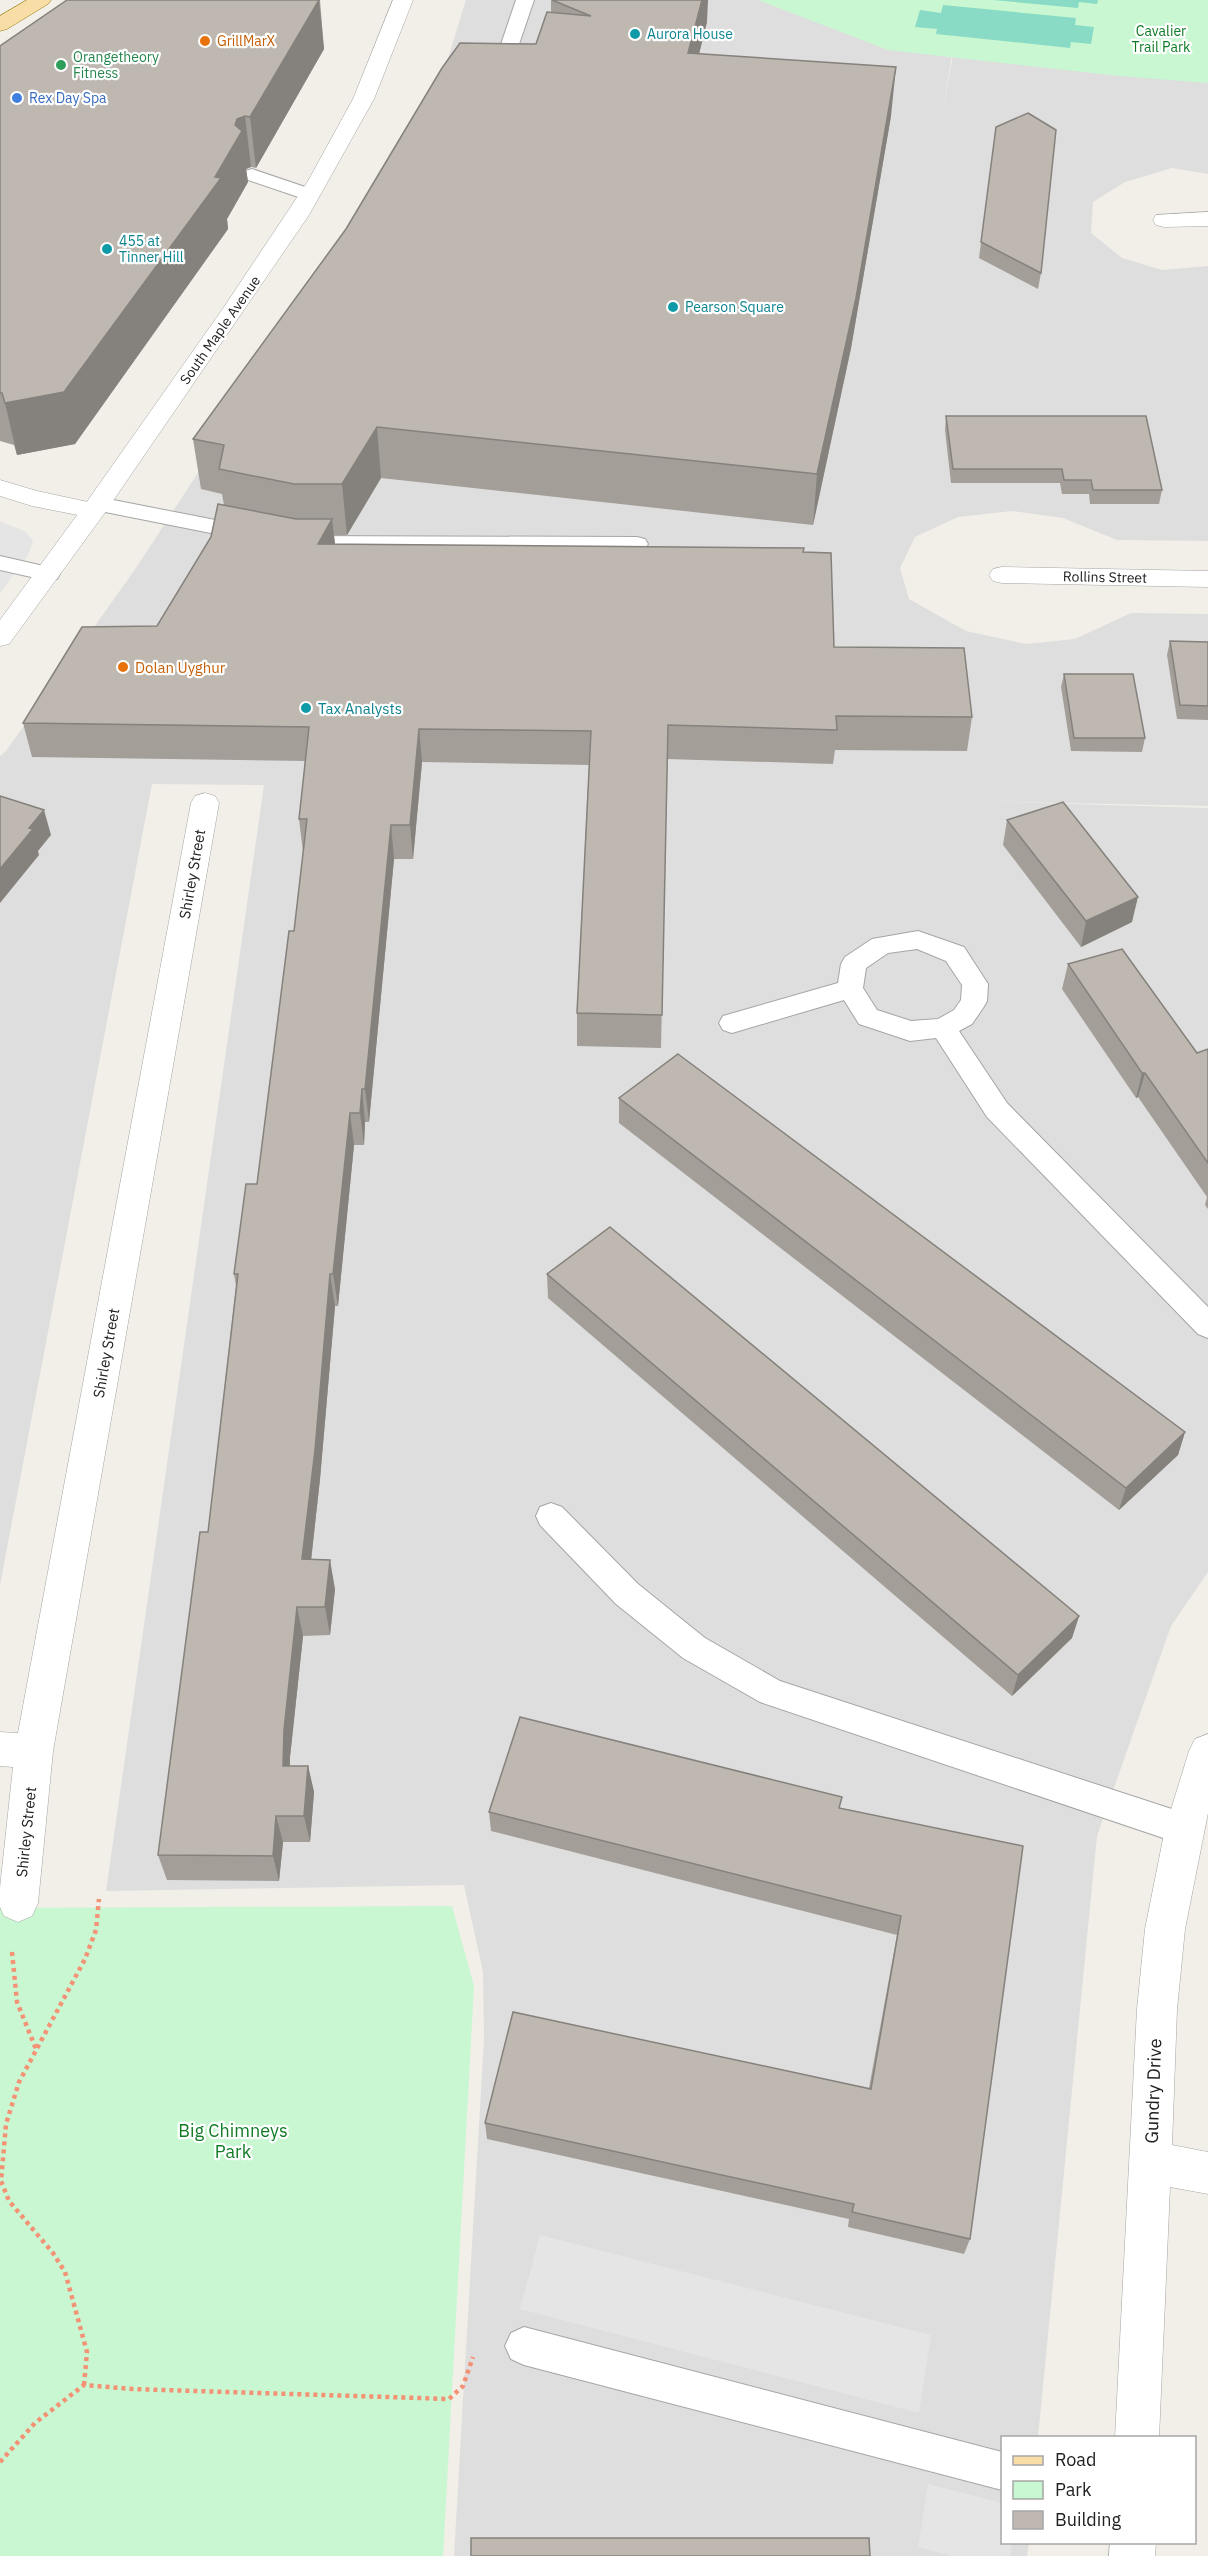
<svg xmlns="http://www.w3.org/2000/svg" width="1208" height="2556" font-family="'IBM Plex Sans',sans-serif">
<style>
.residential{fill:#dfdede}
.park{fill:#c8f7d2}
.pitch{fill:#8adbc6}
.parking{fill:#e5e5e5}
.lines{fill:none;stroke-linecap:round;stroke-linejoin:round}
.service-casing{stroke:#a5a5a5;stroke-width:2}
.minor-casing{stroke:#a5a5a5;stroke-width:1}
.tertiary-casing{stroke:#a5a5a5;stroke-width:1}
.primary-casing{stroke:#967907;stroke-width:1}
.path{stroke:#f49276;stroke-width:4.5;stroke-dasharray:4 4;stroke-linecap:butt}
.service{fill:#fff;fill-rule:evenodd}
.minor{fill:#fff;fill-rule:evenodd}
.tertiary{fill:#fff;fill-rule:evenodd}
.primary{fill:#f8dea6;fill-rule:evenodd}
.wall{fill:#a39e98}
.shaded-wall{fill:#85817c}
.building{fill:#beb8b1;stroke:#85817c;stroke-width:1.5}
.culture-dot{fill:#0f9aa8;stroke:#fff;stroke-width:2}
.food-dot{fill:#e8710a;stroke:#fff;stroke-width:2}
.leisure-dot{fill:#2e9e5b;stroke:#fff;stroke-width:2}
.shop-dot{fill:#3f7fe0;stroke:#fff;stroke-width:2}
.labels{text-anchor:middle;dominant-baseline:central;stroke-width:4.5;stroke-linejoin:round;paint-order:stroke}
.far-park-label{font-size:14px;fill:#117c27;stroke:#fff}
.far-culture-label{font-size:14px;fill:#0d838f;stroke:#fff;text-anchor:start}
.far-food-label{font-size:14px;fill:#c56008;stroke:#fff;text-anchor:start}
.far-leisure-label{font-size:14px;fill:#27864d;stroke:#fff;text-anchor:start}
.far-shop-label{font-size:14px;fill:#366cbe;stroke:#fff;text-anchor:start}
.far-street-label{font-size:14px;fill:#212121;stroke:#fff}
.food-label{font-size:15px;fill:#c56008;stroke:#fff;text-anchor:start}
.culture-label{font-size:15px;fill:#0d838f;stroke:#fff;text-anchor:start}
.street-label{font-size:15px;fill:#212121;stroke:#fff}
.near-street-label{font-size:18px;fill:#212121;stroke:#fff}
.near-park-label{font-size:18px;fill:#117c27;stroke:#fff}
</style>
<rect width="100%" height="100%" fill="#f1efe8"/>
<polygon class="residential" points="466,0 961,0 942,115 963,0 1208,0 1208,174 1172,168 1125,182 1093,202 1091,233 1122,258 1162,270 1208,266 1208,541 1117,540 1063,518 1012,511 958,517 915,537 900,568 909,599 966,631 1026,644 1075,639 1131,613 1208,614 1208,806 972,801 1208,808 1208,1572 1171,1626 1097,1836 1038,2437 1002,2438 1002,2542 1029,2543 1027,2556 454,2556 484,2039 483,1972 464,1885 106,1891 264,785 152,784 0,1585 0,756 6,751 136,568 416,138 450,52"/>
<g class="park">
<polygon points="758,0 1208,0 1208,83 1119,76 888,50"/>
<polygon points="452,1906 474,1986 443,2556 0,2556 0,1908"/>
</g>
<g class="pitch">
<polygon points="993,0 1098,0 1097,4 1079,2 1078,8"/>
<polygon points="943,5 1076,18 1075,25 1094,27 1091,44 1071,42 1070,48 936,34 937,29 915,27 920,10 941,13"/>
</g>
<g class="parking">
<polygon points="0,521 26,532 33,541 28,555 0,593"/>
<polygon points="540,2235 931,2335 919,2413 520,2309"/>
<polygon points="928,2484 1002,2503 1002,2542 1012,2543 1010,2556 954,2556 918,2547"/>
</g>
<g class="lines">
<defs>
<g id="service">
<polygon points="516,0 534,0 515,56 512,60 500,60 497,56"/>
<polygon points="252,169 317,191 319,195 317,199 310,201 245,179 243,175 245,171"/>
<polygon points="98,497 251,527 259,529 262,534 259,539 251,541 90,509 87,504 90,499"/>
<polygon points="297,536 637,537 645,539 648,544 645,549 637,551 297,550 289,548 286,543 289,538"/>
<polygon points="0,556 57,569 60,574 57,579 49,581 0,570"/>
<path d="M918 931 964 947 988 984 987 1001 983 1008 972 1024 959 1031 1007 1103 1208 1307V1338L1198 1334 987 1117 936 1038 910 1041 859 1024 844 1000 732 1033 723 1030 719 1023 723 1016 838 983 841 964 845 957 872 939ZM917 949 946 961 962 985 961 1000 954 1010 938 1019 911 1021 877 1010 863 988 866 968 888 953Z"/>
<polygon points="551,1503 562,1507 638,1584 705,1638 780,1681 1184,1813 1196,1818 1201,1829 1196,1840 1184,1845 760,1702 683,1658 616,1604 540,1525 536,1516 540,1507"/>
<polygon points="524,2327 1002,2452 1002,2490 524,2365 511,2359 505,2346 511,2333"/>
</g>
<g id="minor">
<polygon points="1208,212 1208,226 1164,227 1156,225 1153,220 1156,215"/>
<polygon points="0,480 37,491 102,505 106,510 102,515 93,518 32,506 0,496"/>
<polygon points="1002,567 1208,571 1208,587 1002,583 993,581 989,575 993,569"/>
<polygon points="205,793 215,796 219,803 53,1751 38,1903 32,1916 18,1922 4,1916 0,1907 0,1888 13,1767 0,1766 0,1732 18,1733 191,803 195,796"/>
<polygon points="1208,1734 1208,1813 1185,1929 1177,2009 1172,2145 1208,2152 1208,2194 1170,2187 1159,2438 1115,2438 1137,2009 1145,1929 1165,1829 1189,1751 1195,1739"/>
<polygon points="1110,2542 1156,2542 1155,2556 1109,2556"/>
</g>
<polygon id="tertiary" points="393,0 413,0 374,99 309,215 104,514 9,644 0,646 0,620 86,503 224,307 308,181 353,99"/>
<polygon id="primary" points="27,0 51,0 48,4 7,29 0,31 0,16"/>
</defs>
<use href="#service" class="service-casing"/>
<use href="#minor" class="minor-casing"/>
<use href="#tertiary" class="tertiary-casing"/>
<use href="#primary" class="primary-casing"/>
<g class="path">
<polyline points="12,1952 17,2002 36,2049"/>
<polyline points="84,2385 87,2352 65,2272 53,2253 9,2201 1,2181 6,2124 19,2082 85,1959 96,1930 99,1899"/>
<polyline points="0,2462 35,2423 84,2385 133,2389 449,2399 463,2386 473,2357"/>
</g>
<use href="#service" class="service"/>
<use href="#minor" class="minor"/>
<use href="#tertiary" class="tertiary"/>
<use href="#primary" class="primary"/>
</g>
<g class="wall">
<polygon points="67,0 320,0 324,49 256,168 251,167 246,169 248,182 227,219 228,229 75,444 17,455 14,445 0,441 0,46"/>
<polygon points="551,0 707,22 699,54 891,116 851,348 813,525 381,478 347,535 334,535 335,544 804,548 803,552 834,647 972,717 967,751 835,750 833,764 667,759 661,1048 577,1046 577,1013 589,765 422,762 413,859 394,859 369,1122 365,1122 364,1145 354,1145 338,1306 335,1306 320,1479 311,1560 335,1589 330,1635 303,1636 290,1757 290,1766 308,1766 314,1792 310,1842 283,1842 279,1881 167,1880 158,1855 208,1532 236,1286 234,1274 257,1184 294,931 303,852 299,819 305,761 32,757 23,723 157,626 211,537 224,505 222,494 201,489 193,439 536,44 551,12"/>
<polygon points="996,127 1041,273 1038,289 979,258"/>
<polygon points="946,416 1162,490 1159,504 1090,504 1089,494 1062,494 1060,483 951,483 945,430"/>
<polygon points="1170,641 1208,642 1208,720 1177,719 1167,655"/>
<polygon points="1064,674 1145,738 1142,752 1071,751 1061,687"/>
<polygon points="1007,820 1132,922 1081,947 1003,845"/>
<polygon points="1068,964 1197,1053 1208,1049 1208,1209 1205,1205 1207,1197 1138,1097 1136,1098 1062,989"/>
<polygon points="619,1098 1185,1432 1178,1455 1119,1510 619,1123"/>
<polygon points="547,1274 1079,1616 1072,1638 1012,1696 548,1298"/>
<polygon points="840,1808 1023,1846 970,2239 964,2254 848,2227 849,2219 487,2139 485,2123 869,2088 897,1935 491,1831 489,1812"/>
</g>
<g class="shaded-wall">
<polygon points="319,0 324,49 256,168 250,117"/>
<polygon points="702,0 708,0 707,22 687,102 688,53"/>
<polygon points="896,67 891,116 851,348 813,525 817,474"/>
<polygon points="245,116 251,167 246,169 248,182 227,219 228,229 75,444 17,455 5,403 215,177 237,119"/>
<polygon points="377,427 381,478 347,535 342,484"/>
<polygon points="332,519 336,553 318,544"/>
<polygon points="419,729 422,762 413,859 410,825"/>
<polygon points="44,810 51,835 38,851 39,855 0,903 0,869 29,828"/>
<polygon points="391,825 394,859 369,1122 365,1089"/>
<polygon points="1138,897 1132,922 1081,947 1086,921"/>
<polygon points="1142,1073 1145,1073 1138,1097 1136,1098"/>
<polygon points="362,1089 365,1122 364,1145 360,1113"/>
<polygon points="350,1113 354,1145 338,1306 333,1274"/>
<polygon points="330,1274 335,1306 320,1479 308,1588 302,1559"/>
<polygon points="1185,1432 1178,1455 1119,1510 1126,1488"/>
<polygon points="330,1560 335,1589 330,1635 325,1607"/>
<polygon points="297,1607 303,1636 290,1757 289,1792 283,1766 284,1730"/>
<polygon points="1079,1616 1072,1638 1012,1696 1018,1675"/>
<polygon points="308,1766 314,1792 310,1842 304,1816"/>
<polygon points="276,1816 283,1842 279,1881 273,1856"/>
</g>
<g class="building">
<polygon points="67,0 319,0 250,117 245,116 237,119 235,125 242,131 215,177 221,178 64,392 5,403 2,393 0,393 0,46"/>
<polygon points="552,0 702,0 688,53 896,67 856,298 817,474 377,427 342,484 294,484 219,469 224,445 193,439 346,229 442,68 460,43 536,44 547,12 591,16"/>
<polygon points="1028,113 1056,130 1041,273 981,242 996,127"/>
<polygon points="946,416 1146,416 1162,490 1093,490 1091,480 1064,480 1062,469 953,469"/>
<polygon points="218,504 296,519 332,519 318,544 804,548 803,552 831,553 834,647 964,648 972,717 836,716 837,730 668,725 662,1015 577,1013 591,731 419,729 410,825 391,825 365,1089 362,1089 360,1113 350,1113 333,1274 330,1274 315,1450 302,1559 330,1560 325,1607 297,1607 284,1730 283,1766 308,1766 304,1816 276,1816 273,1856 158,1855 200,1532 208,1532 238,1274 234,1274 246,1184 257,1184 289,931 294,931 307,819 299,819 309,727 23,723 82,627 157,626 211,537"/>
<polygon points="1170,641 1208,642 1208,706 1180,705"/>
<polygon points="1064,674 1133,674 1145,738 1074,738"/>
<polygon points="0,796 44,810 29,828 33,829 0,869"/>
<polygon points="1063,802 1138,897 1086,921 1007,820"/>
<polygon points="1122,949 1197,1053 1208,1049 1208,1163 1145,1073 1142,1073 1068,964"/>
<polygon points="678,1054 1185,1432 1126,1488 619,1098"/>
<polygon points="610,1227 1079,1616 1018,1675 547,1274"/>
<polygon points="520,1717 842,1797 839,1808 1023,1846 970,2239 852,2212 854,2204 485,2123 513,2012 871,2089 901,1916 489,1812"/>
<polygon points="471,2538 869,2538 870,2556 471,2556"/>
</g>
<g class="culture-dot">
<circle cx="635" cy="34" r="6"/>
<circle cx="107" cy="249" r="6"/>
<circle cx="673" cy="307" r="6"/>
<circle cx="306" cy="708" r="6"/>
</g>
<g class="food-dot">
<circle cx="205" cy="41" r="6"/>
<circle cx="123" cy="667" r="6"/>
</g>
<circle class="leisure-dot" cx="61" cy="65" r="6"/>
<circle class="shop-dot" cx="17" cy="98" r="6"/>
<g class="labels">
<g class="far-park-label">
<text x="1161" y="31">Cavalier<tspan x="1161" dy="16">Trail Park</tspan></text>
</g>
<g class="far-culture-label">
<text x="647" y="34">Aurora House</text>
<text x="119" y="241">455 at<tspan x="119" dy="16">Tinner Hill</tspan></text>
<text x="685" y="307">Pearson Square</text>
</g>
<g class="far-food-label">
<text x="217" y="41">GrillMarX</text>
</g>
<g class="far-leisure-label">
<text x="73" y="57">Orangetheory<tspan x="73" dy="16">Fitness</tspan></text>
</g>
<g class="far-shop-label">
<text x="29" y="98">Rex Day Spa</text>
</g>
<g class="far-street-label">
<text transform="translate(220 330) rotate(-55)">South Maple Avenue</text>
<text transform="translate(1105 577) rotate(1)">Rollins Street</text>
</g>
<g class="food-label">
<text x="135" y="667">Dolan Uyghur</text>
</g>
<g class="culture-label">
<text x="318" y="708">Tax Analysts</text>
</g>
<g class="street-label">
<text transform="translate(192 874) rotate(-80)">Shirley Street</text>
<text transform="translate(106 1353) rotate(-80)">Shirley Street</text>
<text transform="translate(26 1832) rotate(-84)">Shirley Street</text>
</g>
<g class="near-street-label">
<text transform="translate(1153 2091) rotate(-88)">Gundry Drive</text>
</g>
<g class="near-park-label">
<text x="233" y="2130">Big Chimneys<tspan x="233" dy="21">Park</tspan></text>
</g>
</g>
<rect x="1001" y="2436" width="195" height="108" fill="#ffffff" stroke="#a6a6a6" stroke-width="1.5"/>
<rect x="1013" y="2456" width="30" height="9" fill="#f8dea6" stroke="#a6a6a6" stroke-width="1.5"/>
<text x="1055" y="2466" font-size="18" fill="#212121">Road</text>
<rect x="1013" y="2481" width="30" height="18" fill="#c8f7d2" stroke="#a6a6a6" stroke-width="1.5"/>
<text x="1055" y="2496" font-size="18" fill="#212121">Park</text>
<rect x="1013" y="2511" width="30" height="18" fill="#beb8b1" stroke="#a6a6a6" stroke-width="1.5"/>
<text x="1055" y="2526" font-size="18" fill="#212121">Building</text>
</svg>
